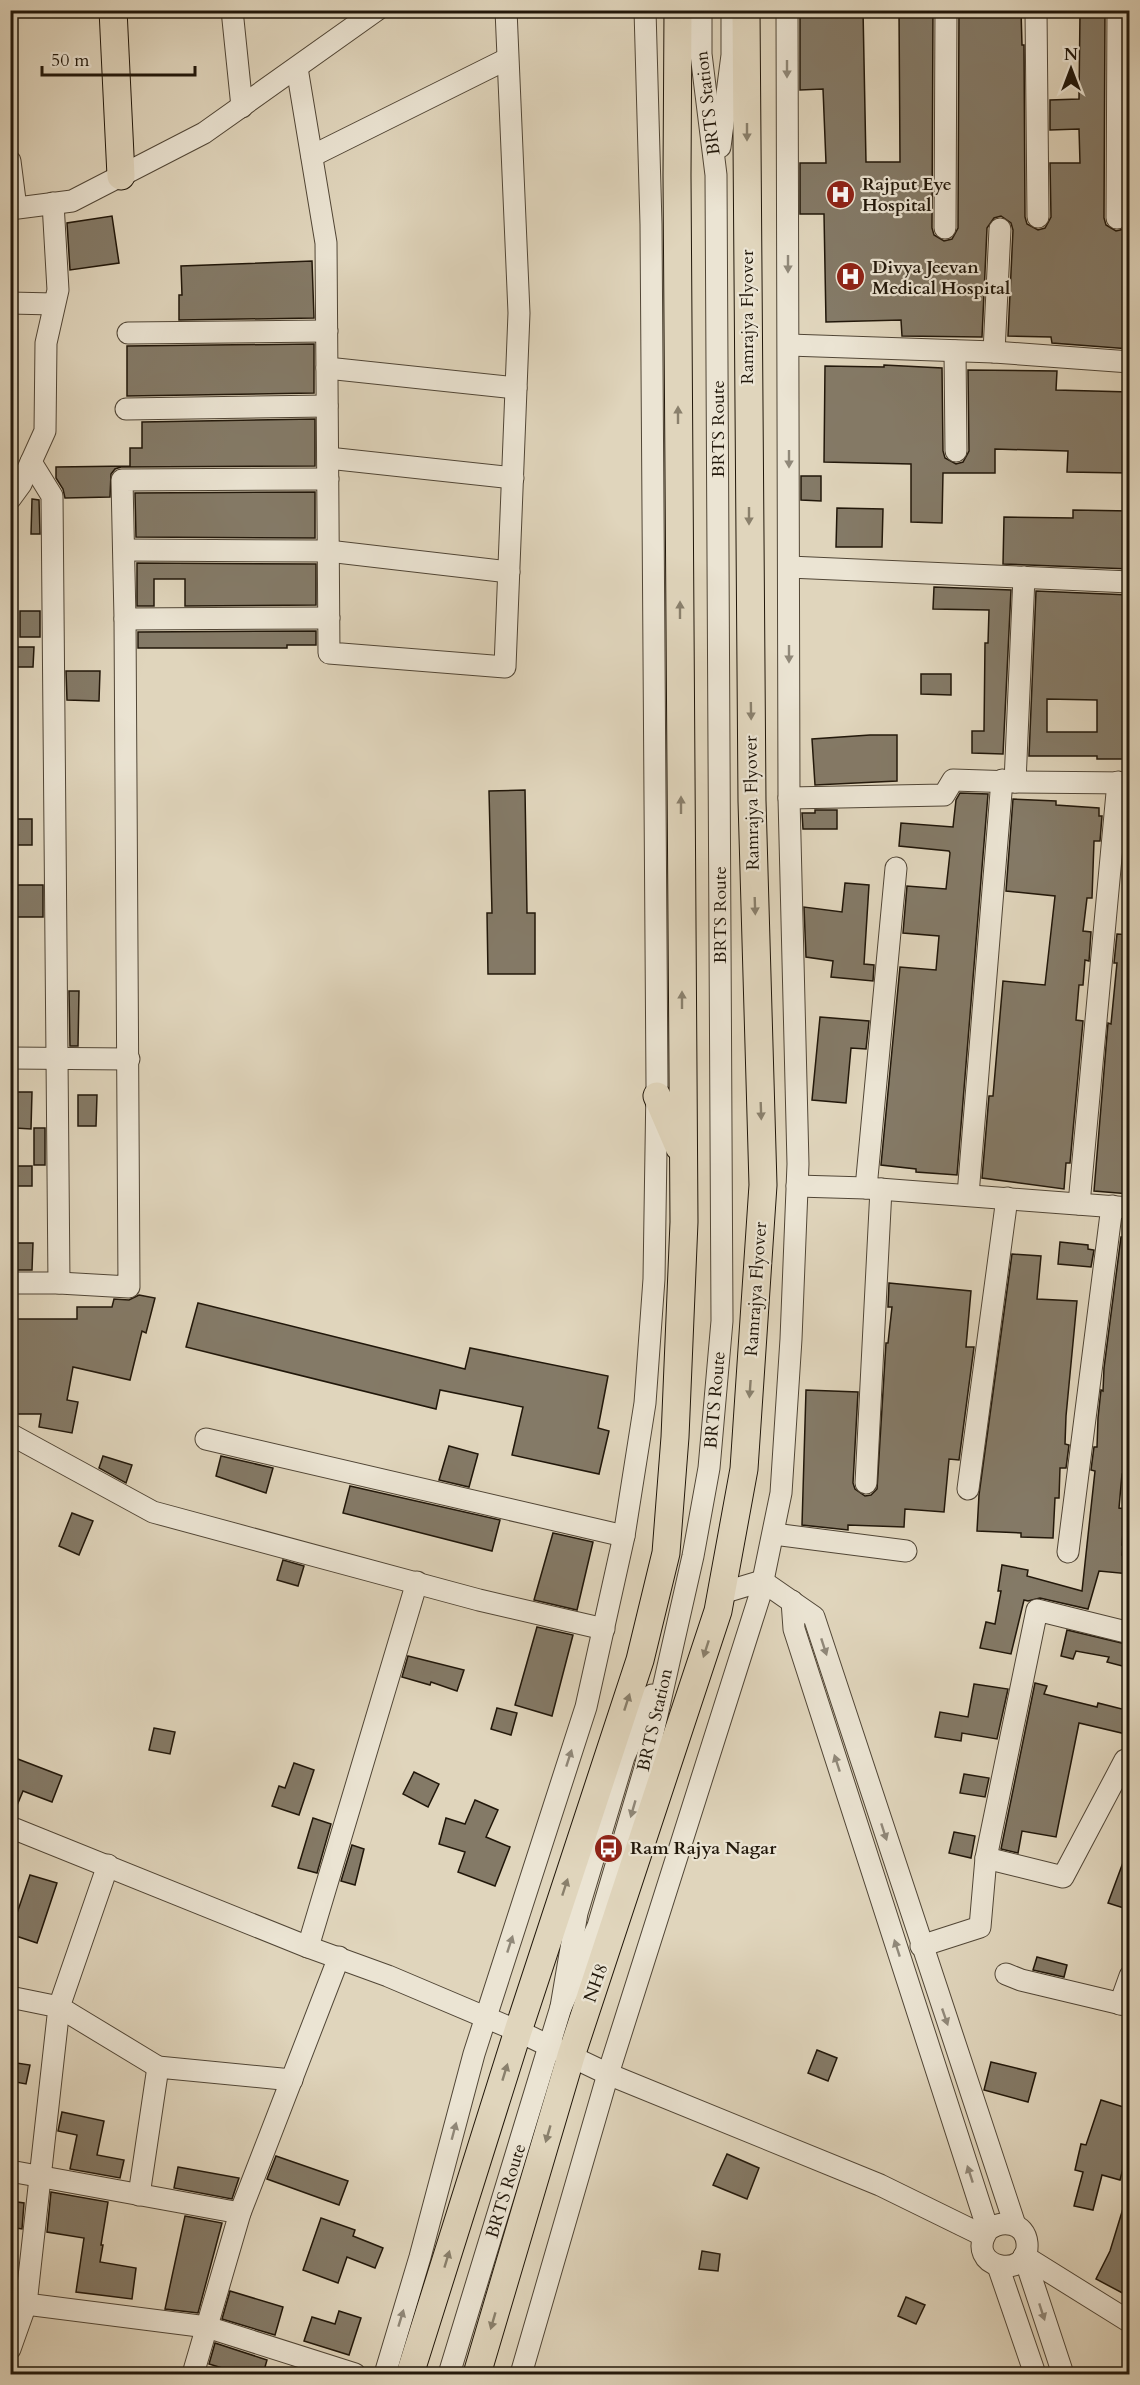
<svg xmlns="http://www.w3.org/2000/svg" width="1140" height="2385" font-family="Cardo,serif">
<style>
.building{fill:#847a67;stroke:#21170a;stroke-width:1.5;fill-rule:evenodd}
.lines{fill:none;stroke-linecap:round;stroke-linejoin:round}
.minor-casing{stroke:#514636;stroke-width:23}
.major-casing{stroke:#21170a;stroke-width:29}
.minor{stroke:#ebe4d3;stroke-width:21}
.major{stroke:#e0d5bc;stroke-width:27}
.oneway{fill:#908879}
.oneway2{fill:#8a806c}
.labels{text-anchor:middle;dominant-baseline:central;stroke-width:4.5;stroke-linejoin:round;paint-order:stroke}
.street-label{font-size:18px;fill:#21170a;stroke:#ebe4d3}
.poi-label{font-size:18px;font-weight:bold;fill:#21170a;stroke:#ebe4d3;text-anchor:start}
</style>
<rect width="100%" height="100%" fill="#e0d5bc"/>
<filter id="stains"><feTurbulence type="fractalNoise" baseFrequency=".00333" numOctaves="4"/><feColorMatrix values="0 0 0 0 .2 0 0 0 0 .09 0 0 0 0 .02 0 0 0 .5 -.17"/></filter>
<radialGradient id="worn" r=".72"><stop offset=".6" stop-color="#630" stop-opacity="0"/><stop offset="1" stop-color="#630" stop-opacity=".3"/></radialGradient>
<g class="building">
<polygon points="800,10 863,10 866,162 900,162 899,10 933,10 932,228 934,235 944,241 952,239 958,228 959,10 1021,10 1022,45 1024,45 1025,217 1027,224 1038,230 1045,228 1051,217 1050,163 1080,163 1079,129 1050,130 1050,100 1079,99 1080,13 1084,13 1083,10 1105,10 1104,218 1106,225 1116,231 1124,229 1130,219 1130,349 1052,343 1051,337 1008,336 1013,230 1011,223 1001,216 994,218 987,228 982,337 902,336 901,320 826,322 824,214 800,214 800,163 826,163 823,89 800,90"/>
<polygon points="112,216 119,263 70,270 67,223"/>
<polygon points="312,261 314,318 179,320 179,295 182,295 181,266"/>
<polygon points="314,344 314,393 127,396 127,346"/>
<polygon points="884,365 942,368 943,451 945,458 956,464 963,462 969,451 968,370 1057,371 1056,390 1130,392 1130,473 1067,472 1068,451 995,449 995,473 943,473 942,523 911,522 911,464 824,462 825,366 884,367"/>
<polygon points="315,419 315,466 121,467 115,469 111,474 110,497 65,498 63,489 56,478 56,467 130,466 130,448 142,448 142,422"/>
<polygon points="801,476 821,476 821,501 801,500"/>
<polygon points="315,492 315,538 136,537 135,493"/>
<polygon points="32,499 39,500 40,534 31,534"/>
<polygon points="837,508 883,509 882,547 836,547"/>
<polygon points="1073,510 1130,511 1130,569 1003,564 1004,517 1073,518"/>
<polygon points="137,563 316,564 316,605 185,606 185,579 154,579 154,606 137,606"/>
<polygon points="934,587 1011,590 1003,754 972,753 972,731 984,731 985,643 988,643 989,610 933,609"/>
<path d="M1036 591 1130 595V639H1124V677H1128L1129 759H1097V756H1029ZM1047 699 1097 700V732H1047Z"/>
<rect x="20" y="611" width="20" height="26"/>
<polygon points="316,631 316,645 287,645 287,648 138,648 138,632"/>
<polygon points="15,647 34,647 33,667 15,667"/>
<polygon points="66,671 100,671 99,701 67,700"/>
<polygon points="921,674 951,674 951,695 921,694"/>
<polygon points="870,735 897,735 897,781 815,785 812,739"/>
<polygon points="525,790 527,913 535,913 535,974 488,974 487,913 492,913 489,791"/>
<polygon points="960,793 988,794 957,1175 916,1172 916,1169 881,1165 900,967 936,970 939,936 903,933 907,886 946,889 950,853 949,851 899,846 901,823 953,827 956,800"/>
<polygon points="1013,799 1056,801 1056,805 1099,808 1099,816 1102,816 1100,841 1094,841 1092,898 1087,898 1083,931 1091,932 1089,961 1085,960 1083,985 1079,985 1076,1020 1083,1021 1070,1163 1066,1163 1064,1189 982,1178 989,1096 993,1096 1003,981 1045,985 1055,896 1006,891"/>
<polygon points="815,810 837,810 837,829 803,829 802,813 815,813"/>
<polygon points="14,819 32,819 32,845 13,845"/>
<polygon points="845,883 869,885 864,964 874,965 873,981 831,977 833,961 806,957 804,907 842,912"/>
<rect x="16" y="885" width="27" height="32"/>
<polygon points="1117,934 1130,935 1130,1194 1094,1191 1108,1023 1111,1024 1117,963 1114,963"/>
<polygon points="69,991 79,991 78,1046 70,1046"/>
<polygon points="820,1017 869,1021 866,1049 851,1048 846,1103 812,1100"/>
<polygon points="14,1092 32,1092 31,1129 15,1128"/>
<polygon points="78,1095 97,1095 96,1126 78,1126"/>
<rect x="34" y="1128" width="11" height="37"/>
<rect x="14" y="1166" width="18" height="20"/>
<polygon points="1121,1237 1130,1237 1130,1475 1122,1474 1119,1508 1125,1509 1122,1545 1123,1545 1122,1555 1130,1555 1130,1574 1099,1571 1088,1609 1040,1598 1028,1601 1024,1600 1011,1654 980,1648 986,1622 995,1624 1001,1591 998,1591 1002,1565 1028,1570 1027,1576 1082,1591 1095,1471 1091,1470 1094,1447 1097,1447 1098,1418 1101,1390 1103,1391 1104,1368"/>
<polygon points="1060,1242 1088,1245 1088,1249 1094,1250 1091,1267 1058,1264"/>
<polygon points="14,1243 33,1243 32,1270 14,1270"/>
<polygon points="1012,1254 1041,1256 1037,1299 1077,1301 1066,1416 1065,1444 1069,1445 1066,1468 1060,1468 1059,1498 1055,1498 1053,1538 1021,1537 1021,1533 977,1531 979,1495"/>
<polygon points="889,1283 971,1291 966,1347 974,1347 959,1460 949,1459 944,1512 905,1509 904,1527 848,1525 848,1530 802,1525 806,1390 858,1392 853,1483 855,1489 865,1496 871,1495 877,1489 886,1343 888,1343 892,1307 888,1307"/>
<polygon points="139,1295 155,1298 146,1333 142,1331 130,1380 73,1367 67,1400 78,1402 72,1433 39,1427 41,1414 12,1414 14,1336 10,1336 10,1319 77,1319 77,1307 112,1307 114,1299 129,1300"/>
<polygon points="198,1303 465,1369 470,1348 608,1376 598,1428 609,1431 599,1474 512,1455 523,1407 440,1390 436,1409 186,1347"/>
<polygon points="449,1446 478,1454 469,1487 439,1480"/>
<polygon points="103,1456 132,1465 126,1483 99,1468"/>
<polygon points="221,1456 273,1468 266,1493 216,1476"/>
<polygon points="350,1486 500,1520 492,1551 343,1513"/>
<polygon points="72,1513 93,1521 79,1555 59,1546"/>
<polygon points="553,1533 593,1542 577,1610 534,1600"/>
<polygon points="283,1560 304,1566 298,1586 277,1580"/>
<polygon points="537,1627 573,1635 552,1716 515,1705"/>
<polygon points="1067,1630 1130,1645 1130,1668 1107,1662 1109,1657 1076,1651 1073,1659 1061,1656"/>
<polygon points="408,1656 464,1670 457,1691 431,1682 430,1685 402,1677"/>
<polygon points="1035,1683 1047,1686 1044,1694 1097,1707 1098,1703 1130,1711 1130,1735 1079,1723 1056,1837 1022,1831 1018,1853 1001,1849"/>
<polygon points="974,1684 1008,1689 997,1739 962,1733 961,1741 935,1737 940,1712 968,1717"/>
<polygon points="497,1708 517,1713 511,1735 491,1729"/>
<polygon points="154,1728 175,1732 170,1754 149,1750"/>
<polygon points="10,1756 62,1776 52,1802 23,1791 13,1815 10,1815"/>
<polygon points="294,1763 314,1770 299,1815 272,1806 279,1786 285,1788"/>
<polygon points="414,1772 439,1784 428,1807 403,1794"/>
<polygon points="964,1774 989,1778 985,1797 960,1793"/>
<polygon points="475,1800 498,1810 486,1837 510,1847 495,1886 458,1872 465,1852 439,1844 446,1818 465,1824"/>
<polygon points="313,1818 331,1824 317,1873 298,1868"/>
<polygon points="954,1832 975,1836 971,1858 949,1853"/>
<polygon points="352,1845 364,1849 355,1885 341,1881"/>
<polygon points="1128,1849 1130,1849 1130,1910 1108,1903"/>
<polygon points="30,1875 57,1883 37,1943 10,1934"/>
<polygon points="1037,1957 1067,1965 1064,1977 1033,1970"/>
<polygon points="817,2050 837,2058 828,2081 808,2073"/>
<polygon points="10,2062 30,2065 26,2084 10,2081"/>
<polygon points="991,2062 1036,2073 1028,2102 984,2090"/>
<polygon points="1101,2100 1130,2109 1130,2142 1120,2180 1102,2175 1093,2210 1074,2206 1083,2172 1075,2170 1081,2144 1086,2145"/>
<polygon points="62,2112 104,2121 97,2155 124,2160 120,2178 70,2169 77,2135 58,2131"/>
<polygon points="727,2154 759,2168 747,2199 713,2185"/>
<polygon points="276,2156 348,2181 339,2205 267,2179"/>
<polygon points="178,2167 239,2178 232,2199 174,2188"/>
<polygon points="51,2192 108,2202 101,2245 103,2245 100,2262 136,2268 132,2299 76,2292 84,2238 47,2232"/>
<polygon points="10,2201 24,2203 22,2229 10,2227"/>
<polygon points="1125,2202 1130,2202 1130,2297 1096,2279 1110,2251"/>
<polygon points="185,2216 222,2223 198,2313 165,2309"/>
<polygon points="321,2218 355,2230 353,2236 383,2248 375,2268 347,2257 338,2283 303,2270"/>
<polygon points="702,2251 720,2254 718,2271 699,2269"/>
<polygon points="230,2291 283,2307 275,2335 222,2319"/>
<polygon points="906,2297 925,2305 916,2324 898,2316"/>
<polygon points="339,2311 361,2318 349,2355 304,2341 312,2317 335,2324"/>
<polygon points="215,2343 267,2360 263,2374 242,2374 209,2364"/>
</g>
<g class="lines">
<defs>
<g id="minor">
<polyline points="232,10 242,107"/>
<polyline points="1036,10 1038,217"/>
<polyline points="297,68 326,243 329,653 505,667 519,313 506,10"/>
<polyline points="720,147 732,55 732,10"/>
<polyline points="312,156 507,59"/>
<polyline points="10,161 16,208"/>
<polyline points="10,209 72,201 204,133 377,10"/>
<polyline points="1117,218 1118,10"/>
<polyline points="945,228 946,10"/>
<polyline points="10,303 54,304"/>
<polyline points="128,333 327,331"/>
<polyline points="789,345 994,352 1130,362"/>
<polyline points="955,351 956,451"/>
<polyline points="994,352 1000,229"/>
<polyline points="327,368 516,388"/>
<polyline points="126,409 327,406"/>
<polyline points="328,458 513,478"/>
<polyline points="31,462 52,496 59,1283"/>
<polyline points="10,499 21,484 45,431 46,343 58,290 53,203"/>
<polyline points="124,550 328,551 509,572"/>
<polyline points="789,567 1130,582"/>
<polyline points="125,619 329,618"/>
<polyline points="1015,782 1024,577"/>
<polyline points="789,798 944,795 953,780 1015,782 1130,783"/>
<polyline points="10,1058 129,1059"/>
<polyline points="797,1186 866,1188 1130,1208"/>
<polyline points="866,1188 896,868"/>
<polyline points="968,1195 1002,780"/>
<polyline points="1079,1204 1118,782"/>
<polyline points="10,1283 59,1283 129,1287 125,619 122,480 328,479"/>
<polyline points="10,1434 153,1512 479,1600 604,1629"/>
<polyline points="206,1439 624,1536"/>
<polyline points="866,1483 881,1189"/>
<polyline points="968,1489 1007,1198"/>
<polyline points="774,1534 906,1551"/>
<polyline points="1068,1552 1112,1206"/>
<polyline points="762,1581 814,1617 1015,2225"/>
<polyline points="722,1593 762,1581"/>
<path d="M792 1601 794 1629 988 2230C962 2268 1030 2282 1027 2243 1025 2222 1002 2219 988 2230"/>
<polyline points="10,1827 308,1947 388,1976 518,2031 608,2074 880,2185 984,2236"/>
<polyline points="986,1858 1063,1877 1125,1760"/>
<polyline points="108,1865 59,2007 158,2067"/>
<polyline points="921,1946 980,1927 986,1858 1037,1610 1130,1633"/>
<polyline points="308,1947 417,1582"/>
<polyline points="1006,1974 1021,1980 1130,2006"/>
<polyline points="10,1997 59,2007 26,2304 10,2349"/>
<polyline points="1120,2004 1130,1976"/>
<polyline points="561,2007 598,1926 645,1768 693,1556 709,1468 722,1321 716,175 701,54 701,10"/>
<polyline points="10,2171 240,2213"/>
<polyline points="139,2195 158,2067 292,2080"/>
<polyline points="1024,2256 1063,2374"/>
<polyline points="1024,2256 1130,2322"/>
<polyline points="998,2266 1035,2374"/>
<polyline points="26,2304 207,2327 355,2374"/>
<polyline points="193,2374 240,2213 339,1957"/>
<polyline points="385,2374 420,2257 474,2054 586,1707 624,1536 645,1403 654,1279 657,1085 651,224 645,10"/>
<polyline points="449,2374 561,2007 577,1913 624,1757 652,1695"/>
<polyline points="521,2374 608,2074 760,1595 781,1493 791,1339 798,1164 789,798 787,10"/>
</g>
<g id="major">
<polyline points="113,10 121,176"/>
<polyline points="657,1096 679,1147"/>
<polyline points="410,2374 518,2031 640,1660 666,1553 675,1437 684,1222 677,175 678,10"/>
<polyline points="477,2374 571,2056 718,1611 744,1469 763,1185 752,801 746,10"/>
</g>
</defs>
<use href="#minor" class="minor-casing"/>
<use href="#major" class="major-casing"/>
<use href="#minor" class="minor"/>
<use href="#major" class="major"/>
</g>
<defs><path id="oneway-solid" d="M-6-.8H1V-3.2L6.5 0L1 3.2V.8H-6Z" transform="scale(1.5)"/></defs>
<g class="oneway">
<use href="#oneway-solid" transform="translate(787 69) rotate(90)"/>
<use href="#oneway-solid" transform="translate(788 264) rotate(90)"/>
<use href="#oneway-solid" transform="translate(789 459) rotate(90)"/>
<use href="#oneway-solid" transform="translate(789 654) rotate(90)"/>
<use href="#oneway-solid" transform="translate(824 1647) rotate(72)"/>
<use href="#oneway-solid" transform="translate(569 1758) rotate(-72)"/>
<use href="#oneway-solid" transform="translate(837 1763) rotate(-108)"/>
<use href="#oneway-solid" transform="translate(633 1809) rotate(106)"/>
<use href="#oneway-solid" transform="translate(884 1832) rotate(72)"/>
<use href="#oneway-solid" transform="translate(510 1944) rotate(-72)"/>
<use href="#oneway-solid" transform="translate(897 1948) rotate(-108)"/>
<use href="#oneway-solid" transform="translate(945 2017) rotate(71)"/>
<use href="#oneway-solid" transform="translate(454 2131) rotate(-75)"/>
<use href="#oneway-solid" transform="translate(970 2174) rotate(-108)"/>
<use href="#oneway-solid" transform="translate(1042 2312) rotate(72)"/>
<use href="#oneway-solid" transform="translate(401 2318) rotate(-73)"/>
</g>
<g class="oneway2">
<use href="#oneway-solid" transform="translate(747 132) rotate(90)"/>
<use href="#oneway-solid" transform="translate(678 415) rotate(-90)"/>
<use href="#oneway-solid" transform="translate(749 516) rotate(90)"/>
<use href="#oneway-solid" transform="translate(680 610) rotate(-90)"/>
<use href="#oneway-solid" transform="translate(751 711) rotate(89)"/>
<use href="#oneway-solid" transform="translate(681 805) rotate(-90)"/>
<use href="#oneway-solid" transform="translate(755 906) rotate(88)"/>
<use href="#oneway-solid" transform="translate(682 1000) rotate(-90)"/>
<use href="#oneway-solid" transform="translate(761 1111) rotate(88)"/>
<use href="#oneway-solid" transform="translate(750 1389) rotate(94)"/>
<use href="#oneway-solid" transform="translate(706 1649) rotate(108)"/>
<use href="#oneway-solid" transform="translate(627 1702) rotate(-72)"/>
<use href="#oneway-solid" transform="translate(565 1887) rotate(-72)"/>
<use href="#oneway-solid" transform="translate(505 2072) rotate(-73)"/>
<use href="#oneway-solid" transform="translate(548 2134) rotate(106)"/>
<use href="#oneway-solid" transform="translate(447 2259) rotate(-73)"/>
<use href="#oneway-solid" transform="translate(493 2321) rotate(106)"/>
</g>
<defs>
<symbol id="hospital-disc" viewBox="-11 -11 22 22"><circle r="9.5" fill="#8f2418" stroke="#ebe4d3"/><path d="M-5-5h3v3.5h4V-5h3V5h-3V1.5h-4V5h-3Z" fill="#fff"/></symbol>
<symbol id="bus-disc" viewBox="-11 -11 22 22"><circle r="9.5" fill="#8f2418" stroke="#ebe4d3"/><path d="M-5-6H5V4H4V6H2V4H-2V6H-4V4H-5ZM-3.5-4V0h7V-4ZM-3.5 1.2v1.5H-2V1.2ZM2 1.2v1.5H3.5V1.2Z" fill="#fff"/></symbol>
</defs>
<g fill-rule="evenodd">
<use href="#hospital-disc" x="824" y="178" width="33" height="33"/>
<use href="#hospital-disc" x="834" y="260" width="33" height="33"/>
<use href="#bus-disc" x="592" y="1832" width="33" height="33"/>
</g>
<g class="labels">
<g class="street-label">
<text transform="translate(708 103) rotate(-97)">BRTS Station</text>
<text transform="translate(747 317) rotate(-90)">Ramrajya Flyover</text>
<text transform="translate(718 429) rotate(-90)">BRTS Route</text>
<text transform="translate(752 803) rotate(-91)">Ramrajya Flyover</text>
<text transform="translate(720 915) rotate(-90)">BRTS Route</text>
<text transform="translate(756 1289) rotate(-86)">Ramrajya Flyover</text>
<text transform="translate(715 1400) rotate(-85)">BRTS Route</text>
<text transform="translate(655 1720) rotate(-77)">BRTS Station</text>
<text transform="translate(596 1983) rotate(-71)">NH8</text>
<text transform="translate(506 2191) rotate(-73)">BRTS Route</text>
</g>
<g class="poi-label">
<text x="862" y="184">Rajput Eye<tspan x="862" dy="21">Hospital</tspan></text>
<text x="872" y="267">Divya Jeevan<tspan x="872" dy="21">Medical Hospital</tspan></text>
<text x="630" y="1848">Ram Rajya Nagar</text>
</g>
</g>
<rect width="1140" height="2385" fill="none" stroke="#e0d5bc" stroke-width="36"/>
<rect x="12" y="12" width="1116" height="2361" fill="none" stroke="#21170a" stroke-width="3"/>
<rect x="18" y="18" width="1104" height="2349" fill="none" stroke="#21170a" stroke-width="1.5"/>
<g transform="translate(1071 69)" stroke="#ebe4d3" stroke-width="4.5" paint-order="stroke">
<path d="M0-4.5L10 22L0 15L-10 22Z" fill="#21170a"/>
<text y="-9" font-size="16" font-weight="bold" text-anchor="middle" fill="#21170a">N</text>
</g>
<path d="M42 66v9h153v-9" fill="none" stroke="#21170a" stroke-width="3"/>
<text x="51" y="66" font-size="18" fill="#21170a" stroke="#ebe4d3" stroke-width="4.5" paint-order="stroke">50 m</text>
<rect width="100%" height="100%" filter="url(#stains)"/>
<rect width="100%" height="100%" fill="url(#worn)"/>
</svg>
